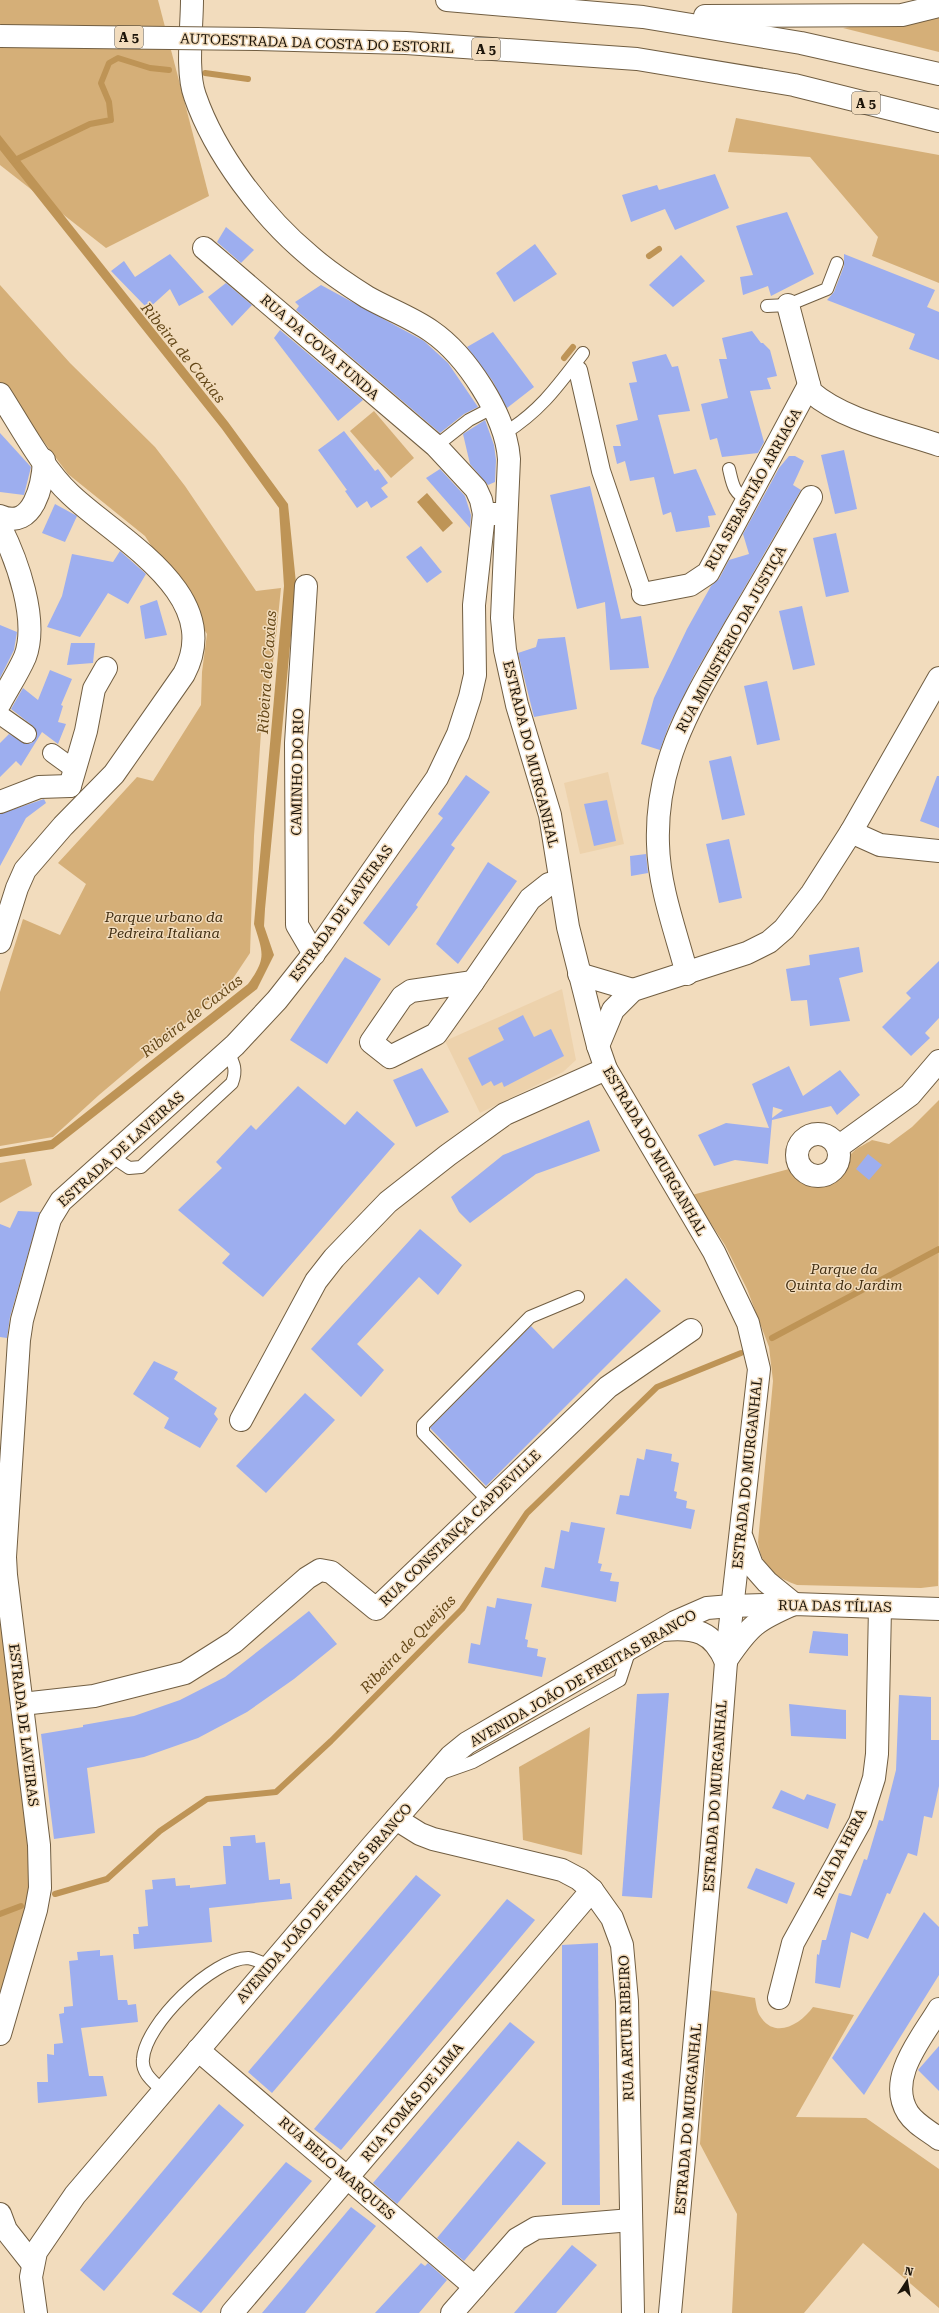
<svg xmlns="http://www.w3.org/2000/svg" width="939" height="2313" font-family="'Roboto Serif',serif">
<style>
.built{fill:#edd2ac}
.green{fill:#d5af78}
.water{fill:#be9456}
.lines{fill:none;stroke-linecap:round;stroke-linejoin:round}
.stream{stroke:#be9456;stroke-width:6}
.building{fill:#9daeef;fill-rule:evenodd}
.service-casing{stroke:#715e42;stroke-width:14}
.pedestrian-casing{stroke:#715e42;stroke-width:20}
.minor-casing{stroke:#715e42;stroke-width:24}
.tertiary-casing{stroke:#715e42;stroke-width:24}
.motorway-casing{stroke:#715e42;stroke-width:24}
.service{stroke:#fff;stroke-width:12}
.pedestrian{stroke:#fff;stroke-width:18}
.minor{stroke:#fff;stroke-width:22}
.tertiary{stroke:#fff;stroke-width:22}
.motorway{stroke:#fff;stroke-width:22}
.motorway-bridge-casing{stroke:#715e42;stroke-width:24;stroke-linecap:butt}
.motorway-bridge{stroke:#fff;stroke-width:22}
.labels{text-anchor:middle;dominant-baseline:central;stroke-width:3;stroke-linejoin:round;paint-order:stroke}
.shield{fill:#f2dcbd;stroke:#5c503f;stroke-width:1}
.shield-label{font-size:13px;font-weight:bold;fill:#1c1409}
.street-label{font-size:14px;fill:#1c1409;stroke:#f2dcbd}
.park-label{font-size:14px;font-style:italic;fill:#412e12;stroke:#f2dcbd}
.water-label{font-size:15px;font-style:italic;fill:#644717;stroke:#f2dcbd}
</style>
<rect width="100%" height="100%" fill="#f2dcbd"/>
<g class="built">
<polygon points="608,772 624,844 580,854 564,783"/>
<polygon points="562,989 576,1060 563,1072 480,1113 445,1041"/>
</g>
<g class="green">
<polygon points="0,0 158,0 209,196 106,248 0,165"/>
<polygon points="939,14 939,52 843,28"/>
<polygon points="736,118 939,155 939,283 872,256 878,237 810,157 728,152"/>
<polygon points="0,285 70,363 155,447 185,486 256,591 281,588 274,656 262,717 254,836 250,953 228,986 99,1095 53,1137 0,1146 0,992 23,919 60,935 86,884 58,863 137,777 153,781 201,705 202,672 207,634 145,536 68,474 0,383"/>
<polygon points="374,411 414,458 391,478 350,431"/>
<path d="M939 1100 938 1586 921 1588 797 1585C773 1576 762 1568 758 1542L773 1381 769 1347 747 1289 725 1245 692 1195 789 1169C802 1182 823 1197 837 1175 842 1167 846 1158 853 1152 858 1147 866 1144 872 1140L889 1144 912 1127Z"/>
<polygon points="25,1159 32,1185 0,1203 0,1163"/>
<polygon points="0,1586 33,1887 0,1998"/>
<polygon points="590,1727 582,1855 523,1840 519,1767"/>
<path d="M710 1990 755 1998C756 2004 757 2012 760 2016 775 2040 801 2024 813 2007L854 2015 796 2117 866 2118 939 2169V2308L863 2243 804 2313H732L737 2214 700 2144Z"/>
</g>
<g class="water">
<path d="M0 135 228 422 288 504 296 583 265 909 264 926 274 955 257 989 53 1149 0 1157V1149L51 1140 248 984C267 958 263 953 254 924L284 586 279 508 222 429 0 150Z"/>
<polygon points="427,493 453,523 443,532 417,502"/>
</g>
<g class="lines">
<g class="stream">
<polyline points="205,73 248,79"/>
<polyline points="13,161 90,124 111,120 109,102 101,83 109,63 118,58 150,68 169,70"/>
<polyline points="649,256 659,249"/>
<polyline points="564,358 573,347"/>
<polyline points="772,1338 939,1249"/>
<polyline points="55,1894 107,1879 160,1831 207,1799 276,1792 331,1741 462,1609 527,1513 657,1387 741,1353"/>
<polyline points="0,1914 21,1906"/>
</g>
</g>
<g class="building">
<polygon points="715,174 729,208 675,230 665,209 631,222 622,195 657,185 659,190"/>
<polygon points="787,212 814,274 771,296 768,286 743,295 740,277 753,275 736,226"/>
<polygon points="226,227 254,250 241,263 217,242"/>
<polygon points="535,244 557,274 514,302 496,273"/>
<polygon points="170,254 204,292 179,306 170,289 148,309 111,271 124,261 135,277"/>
<polygon points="844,254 935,290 927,307 939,312 939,360 909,349 915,334 827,300 834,292 844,266"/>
<polygon points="681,255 705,281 673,307 649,285"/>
<polygon points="226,283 252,305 232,326 208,297"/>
<polygon points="321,285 424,341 448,363 478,407 464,414 440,433 296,310 299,306 295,302"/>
<polygon points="280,330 363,400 338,421 274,338"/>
<polygon points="752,331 761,343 763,343 770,350 777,376 767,378 771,389 750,391 764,442 758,453 722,457 717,438 710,440 701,404 728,398 719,359 727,359 722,338"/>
<polygon points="493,332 534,387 507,408 492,380 467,347"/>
<polygon points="666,354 672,367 678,366 690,411 658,415 674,474 696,469 716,515 708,516 710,527 676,532 671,512 663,515 654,477 630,481 625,461 617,464 613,446 621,446 616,425 638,420 629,383 637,382 632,362"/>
<polygon points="485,420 494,445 496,460 495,482 488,485 470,464 463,434"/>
<polygon points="344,431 375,471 378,469 388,483 381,488 388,497 371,508 367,501 357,508 345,491 347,490 318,450"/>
<polygon points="0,433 31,467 24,495 0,492"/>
<polygon points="844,450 857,509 835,514 821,455"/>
<polygon points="789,456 795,456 804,461 793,485 801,490 695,673 669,725 660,750 641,744 654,698 687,629 711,586 719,579 729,560 749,554 743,534 779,468"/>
<polygon points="440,469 465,496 471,515 470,528 426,478"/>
<polygon points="590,486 621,619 641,616 649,668 610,670 605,602 577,609 550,495"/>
<polygon points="55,504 77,516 65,542 42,533"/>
<polygon points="836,533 849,592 826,597 813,538"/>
<polygon points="421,546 442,572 427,583 406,557"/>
<polygon points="120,551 146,574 128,604 108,593 80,637 47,627 62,596 72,554 113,562"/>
<polygon points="157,600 167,635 145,639 140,606"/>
<polygon points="802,606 815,665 793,670 779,611"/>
<polygon points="0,625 17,632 14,650 0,678"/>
<polygon points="565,637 577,709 534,717 518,653 536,647 538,639"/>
<polygon points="71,643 95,643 93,663 67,665"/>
<polygon points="50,670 72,679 61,705 63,706 58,722 66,724 58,744 42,732 21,766 16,761 0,777 0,743 9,734 26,744 32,743 37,735 33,726 11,709 23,688 38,700"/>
<polygon points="767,681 780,740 757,745 744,686"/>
<polygon points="731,756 745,815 722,820 709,761"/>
<polygon points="466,775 490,792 451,845 455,848 416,905 418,907 389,946 363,923 443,818 438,814"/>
<polygon points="937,776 939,776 939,828 920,821"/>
<polygon points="44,799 46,803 26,818 0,866 0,814"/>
<polygon points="607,800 616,841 594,846 584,804"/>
<polygon points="729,839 742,898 719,903 706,844"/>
<polygon points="646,854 648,873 631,876 630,856"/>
<polygon points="488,862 517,881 458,964 436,944"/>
<polygon points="859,947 863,972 839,978 850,1021 810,1026 807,1000 791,1001 786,969 810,965 809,955"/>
<polygon points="345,957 381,979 327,1064 290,1040"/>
<polygon points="939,961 939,1018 925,1033 930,1038 911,1056 882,1027 911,998 906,993"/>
<polygon points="523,1015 534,1037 551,1029 564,1056 504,1087 502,1082 494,1086 491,1081 482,1086 468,1058 504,1040 498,1028"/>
<path d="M789 1066 803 1096 840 1070 860 1095 837 1115 831 1106 772 1120 768 1164 735 1160 714 1166 698 1135 726 1123 769 1128 752 1084ZM773 1107 783 1110 772 1118Z"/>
<polygon points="422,1068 449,1112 416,1127 393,1080"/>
<polygon points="298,1086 345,1125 357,1111 395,1144 263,1297 222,1263 230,1254 178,1210 222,1168 216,1162 251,1125 256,1130"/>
<polygon points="589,1120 600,1151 536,1174 470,1223 459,1212 451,1197 503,1155"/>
<polygon points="868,1154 882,1165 869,1180 856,1169"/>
<polygon points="18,1211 40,1212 10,1317 7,1338 0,1337 0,1224 10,1228"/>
<polygon points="420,1229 462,1265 438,1295 419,1277 357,1344 384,1370 361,1397 311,1349"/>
<polygon points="626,1278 661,1311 486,1486 430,1428 531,1326 553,1349"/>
<polygon points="154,1361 178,1372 174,1379 217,1408 214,1414 218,1419 200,1448 164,1428 169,1418 133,1394"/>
<polygon points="305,1393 335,1420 266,1493 236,1466"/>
<polygon points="646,1449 672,1454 671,1461 679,1463 674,1491 677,1492 676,1498 687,1501 686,1508 695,1510 691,1529 616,1514 620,1495 629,1496 637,1458 644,1460"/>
<polygon points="571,1522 605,1528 598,1563 602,1564 600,1571 612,1573 610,1581 619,1582 616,1602 541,1587 545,1567 554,1569 561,1530 569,1532"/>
<polygon points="497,1598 532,1604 525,1639 528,1640 527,1647 538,1649 537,1656 546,1658 542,1677 468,1663 471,1643 480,1645 487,1606 495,1608"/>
<polygon points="309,1611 337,1644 294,1679 247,1712 198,1738 144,1757 87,1768 95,1833 54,1839 41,1734 83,1727 83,1725 134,1716 180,1700 225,1677"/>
<polygon points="813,1631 848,1634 848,1656 809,1653"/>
<polygon points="669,1693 652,1898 622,1896 637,1694"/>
<polygon points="899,1695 931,1697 931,1740 939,1740 939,1786 932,1818 924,1816 917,1856 908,1853 890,1894 887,1893 868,1939 851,1932 840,1988 815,1983 817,1954 819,1955 822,1940 826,1940 839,1893 851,1896 864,1859 867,1860 879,1820 883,1821 896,1770"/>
<polygon points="789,1704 846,1710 846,1739 791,1736"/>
<polygon points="781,1790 804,1800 807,1794 836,1804 828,1829 772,1808"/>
<polygon points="255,1835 256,1843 265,1842 269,1880 280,1879 280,1884 290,1883 292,1899 209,1908 212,1942 134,1949 133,1934 139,1934 138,1927 148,1926 145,1890 153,1889 152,1880 175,1878 176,1886 190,1885 190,1888 226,1884 223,1846 231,1846 230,1837"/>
<polygon points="756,1868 795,1883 787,1904 747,1888"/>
<polygon points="416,1875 441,1895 272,2093 248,2072"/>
<polygon points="507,1899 535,1920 341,2150 314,2129"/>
<polygon points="924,1912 939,1927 939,1975 864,2095 832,2058"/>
<polygon points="598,1943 600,2205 562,2205 562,1945"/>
<polygon points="100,1950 100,1956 113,1955 118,2000 127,2000 128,2005 136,2004 138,2022 81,2028 89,2076 103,2076 107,2096 38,2103 37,2082 48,2082 47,2054 54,2055 54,2044 63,2043 59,2014 64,2013 64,2007 73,2006 69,1961 78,1960 77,1952"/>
<polygon points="510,2022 535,2042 397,2204 373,2183"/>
<polygon points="939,2046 939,2091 918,2070"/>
<polygon points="219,2104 244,2125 104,2291 80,2270"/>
<polygon points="518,2141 546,2163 464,2261 437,2238"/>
<polygon points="286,2162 312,2181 201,2313 172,2294"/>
<polygon points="351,2207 376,2226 305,2313 262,2313"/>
<polygon points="572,2245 597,2265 556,2313 514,2313"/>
<polygon points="421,2263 425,2266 428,2263 447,2280 419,2313 375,2313"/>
</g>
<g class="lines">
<defs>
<g id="service">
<polyline points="767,306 788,305 827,289 837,263"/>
<path d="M505 433C541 410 557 387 583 353"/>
<polyline points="436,446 469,420 494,407"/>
<path d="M729 469C733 486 733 492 749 501"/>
<path d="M111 1156 129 1168 141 1167 232 1083C237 1070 234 1064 228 1052"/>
<polyline points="489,1501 423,1433 423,1425 530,1317 578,1297"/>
<polyline points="439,1774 473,1762 620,1680 630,1649"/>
<path d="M163 2091C154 2082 141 2073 143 2059 145 2024 213 1958 248 1958 256 1959 263 1963 270 1967"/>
</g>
<g id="pedestrian">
<polyline points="578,370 601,471 643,594"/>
<polyline points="0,715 27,734"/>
<polyline points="52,753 74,769"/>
</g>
<g id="minor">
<polyline points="204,248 436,446 476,489 481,500 484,514 503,514"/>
<path d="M788 305 811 392C843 420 898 431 939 445"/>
<path d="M0 394C20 425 43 469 70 494 117 539 226 594 184 674L114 774 63 826 25 870 17 888 0 942"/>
<path d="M0 516C34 531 43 483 44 460"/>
<path d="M0 526C17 560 39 620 25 657 18 673 8 688 0 703"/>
<polyline points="306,586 296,743 297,925 314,954"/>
<polyline points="643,594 690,585 708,573 809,385"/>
<polyline points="70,786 86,731 94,689 106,668"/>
<polyline points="0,802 39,787 70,786"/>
<polyline points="851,832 880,845 939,851"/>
<polyline points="579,974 633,990"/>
<path d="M687 974C676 932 659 888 658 844 655 758 695 699 735 628 761 584 786 541 811 497"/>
<polygon points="473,982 436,1034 390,1057 371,1042 402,997 411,991"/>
<polyline points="473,982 530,899 549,884 559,881"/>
<polyline points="598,1046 613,1010 633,990 747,953 769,942 784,929 812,893 851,832 939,678"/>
<circle cx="818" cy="1155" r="21"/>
<polyline points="838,1147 910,1095 939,1061"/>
<polyline points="241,1420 316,1281 334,1258 388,1202 448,1155 505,1114 606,1069"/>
<polyline points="22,1704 94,1696 185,1673 234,1642 307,1578 320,1570 331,1572 376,1609 608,1387 691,1330"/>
<polyline points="396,1819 420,1834 433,1839 562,1870 579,1879 592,1890 612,1918 622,1945 627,2001 633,2313"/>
<polyline points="779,1998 793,1943 860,1822 874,1778 877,1754 880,1607"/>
<path d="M939 2009C922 2038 886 2078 908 2113 915 2124 929 2131 939 2139"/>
<polyline points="198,2050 475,2287"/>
<polyline points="232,2313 592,1890"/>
<polyline points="452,2313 517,2239 536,2228 631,2220"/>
</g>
<g id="tertiary">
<path d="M192 0C192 27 186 72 195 96 215 154 263 217 310 256 327 271 348 285 367 297 388 309 411 317 431 331 466 355 506 415 509 459L502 618 505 650 517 705 550 815 568 927 598 1046 606 1069 714 1252 748 1323 759 1369 726 1662 710 1871 670 2313"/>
<path d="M663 1630C695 1627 713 1631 726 1662"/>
<path d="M727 1659C750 1625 757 1620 794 1604L767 1582 752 1565 742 1538"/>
<polyline points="0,2034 36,1910 40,1888 39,1845 6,1575 5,1557 19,1340 22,1320 50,1219 61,1201 235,1045 277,1000 322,943 437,778 458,734 470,697 475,675 474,605 484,514"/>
<polyline points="0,2214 6,2230 32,2263"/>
<polyline points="36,2313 31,2277 36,2252 75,2195 373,1845 451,1756 467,1743 675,1622 707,1608 731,1606 794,1604 939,1609"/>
</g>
<g id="motorway">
<polyline points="447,0 643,17 801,43 939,74"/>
<polyline points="705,16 902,15 939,6"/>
<polyline points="257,39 406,43 637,59 794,85 939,121"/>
</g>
</defs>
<use href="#service" class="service-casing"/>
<use href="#pedestrian" class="pedestrian-casing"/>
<use href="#minor" class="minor-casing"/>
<use href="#tertiary" class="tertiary-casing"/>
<use href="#motorway" class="motorway-casing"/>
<use href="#service" class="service"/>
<use href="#pedestrian" class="pedestrian"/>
<use href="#minor" class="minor"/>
<use href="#tertiary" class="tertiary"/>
<use href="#motorway" class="motorway"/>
<defs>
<polyline id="motorway-bridge" points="0,36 257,39"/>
</defs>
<use href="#motorway-bridge" class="motorway-bridge-casing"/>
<use href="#motorway-bridge" class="motorway-bridge"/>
</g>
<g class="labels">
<g class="shield">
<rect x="115" y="26" width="28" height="22" rx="3"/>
<rect x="472" y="38" width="28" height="22" rx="3"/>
<rect x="852" y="92" width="28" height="22" rx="3"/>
</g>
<g class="shield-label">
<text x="129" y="37">A 5</text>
<text x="486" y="49">A 5</text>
<text x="866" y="103">A 5</text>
</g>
<g class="street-label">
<text transform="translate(317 43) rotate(2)">AUTOESTRADA DA COSTA DO ESTORIL</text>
<text transform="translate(320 347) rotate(41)">RUA DA COVA FUNDA</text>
<text transform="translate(753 489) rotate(-61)">RUA SEBASTIÃO ARRIAGA</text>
<text transform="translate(731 639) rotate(-61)">RUA MINISTÉRIO DA JUSTIÇA</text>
<text transform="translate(531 754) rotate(76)">ESTRADA DO MURGANHAL</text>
<text transform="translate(297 772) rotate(-89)">CAMINHO DO RIO</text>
<text transform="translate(341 913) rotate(-54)">ESTRADA DE LAVEIRAS</text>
<text transform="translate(121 1149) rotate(-42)">ESTRADA DE LAVEIRAS</text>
<text transform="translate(655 1151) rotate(60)">ESTRADA DO MURGANHAL</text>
<text transform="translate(747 1473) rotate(-84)">ESTRADA DO MURGANHAL</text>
<text transform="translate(460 1528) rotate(-44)">RUA CONSTANÇA CAPDEVILLE</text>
<text transform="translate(835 1606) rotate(1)">RUA DAS TÍLIAS</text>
<text transform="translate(583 1678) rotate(-30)">AVENIDA JOÃO DE FREITAS BRANCO</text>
<text transform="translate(24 1725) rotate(83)">ESTRADA DE LAVEIRAS</text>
<text transform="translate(715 1796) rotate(-86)">ESTRADA DO MURGANHAL</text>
<text transform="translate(840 1853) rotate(-63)">RUA DA HERA</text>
<text transform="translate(324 1903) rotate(-49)">AVENIDA JOÃO DE FREITAS BRANCO</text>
<text transform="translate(626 2028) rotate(-92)">RUA ARTUR RIBEIRO</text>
<text transform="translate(412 2102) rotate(-50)">RUA TOMÁS DE LIMA</text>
<text transform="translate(688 2119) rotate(-85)">ESTRADA DO MURGANHAL</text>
<text transform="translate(337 2168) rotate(41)">RUA BELO MARQUES</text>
</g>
<g class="park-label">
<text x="164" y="917">Parque urbano da<tspan x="164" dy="16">Pedreira Italiana</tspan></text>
<text x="844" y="1269">Parque da<tspan x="844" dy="16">Quinta do Jardim</tspan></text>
</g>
<g class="water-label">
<text transform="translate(183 353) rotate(51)">Ribeira de Caxias</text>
<text transform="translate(267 672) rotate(-86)">Ribeira de Caxias</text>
<text transform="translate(192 1016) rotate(-38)">Ribeira de Caxias</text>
<text transform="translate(408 1644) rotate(-46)">Ribeira de Queijas</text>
</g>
</g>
<g transform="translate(907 2281) rotate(12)" stroke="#f2dcbd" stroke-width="3" paint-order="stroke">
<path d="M0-3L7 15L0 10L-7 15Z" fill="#1c1409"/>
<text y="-6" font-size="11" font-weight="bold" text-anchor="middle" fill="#1c1409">N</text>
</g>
</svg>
